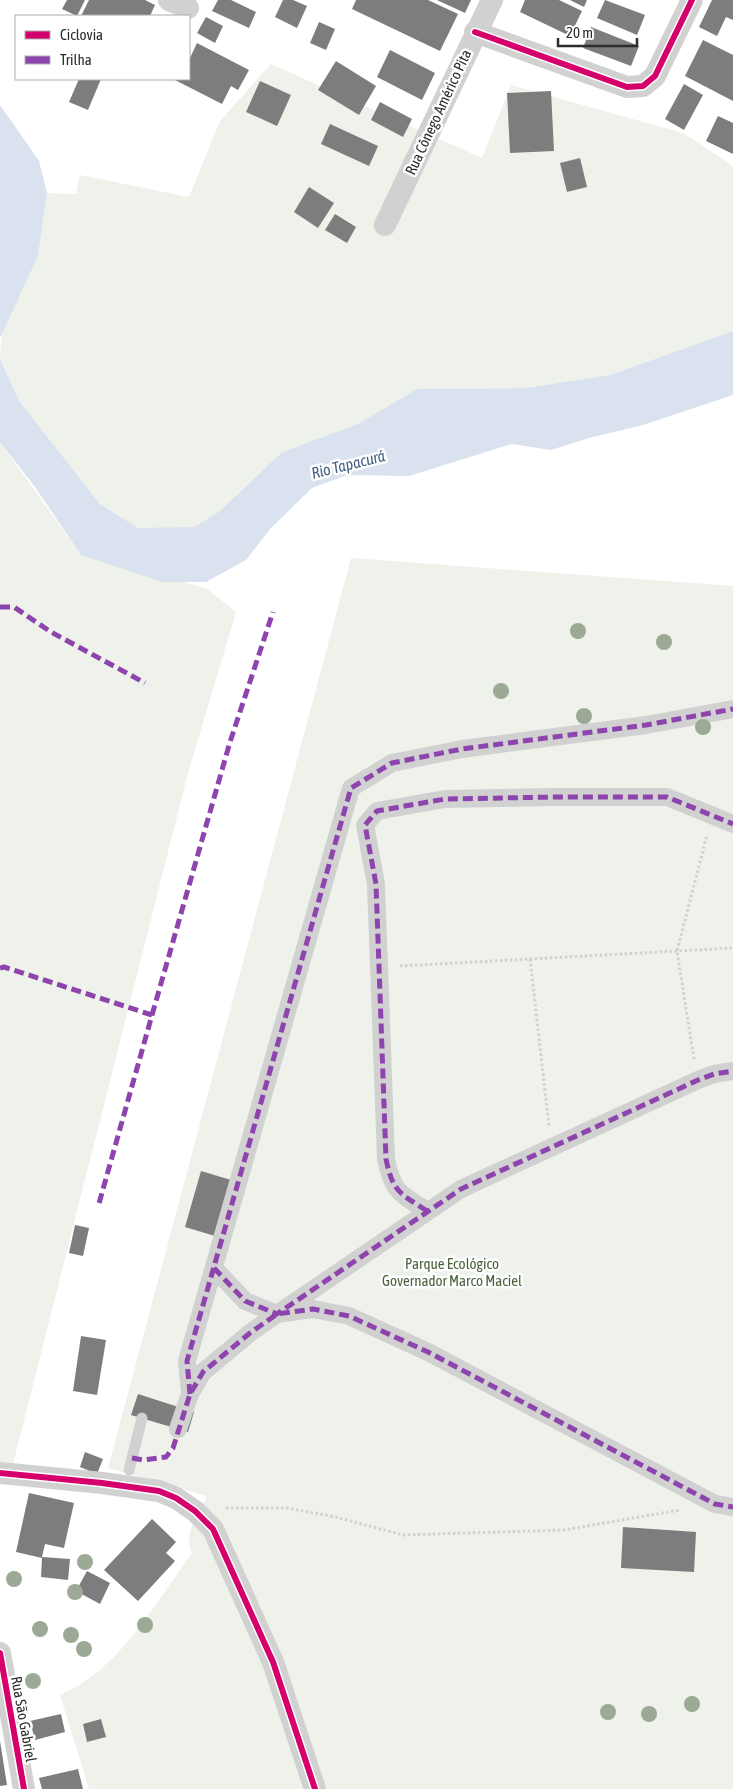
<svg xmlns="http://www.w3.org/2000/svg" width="733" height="1789" font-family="'Asap Condensed',sans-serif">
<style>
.green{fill:#eef2eb}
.water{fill:#d9e2ee}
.building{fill:#7d7d7d}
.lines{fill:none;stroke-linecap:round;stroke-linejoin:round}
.path{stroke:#d1d1d1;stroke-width:3;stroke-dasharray:2.5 2.5;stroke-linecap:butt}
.service{stroke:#d1d1d1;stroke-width:11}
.pedestrian{stroke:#d1d1d1;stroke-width:18}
.minor{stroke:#d1d1d1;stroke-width:22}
.quiet{stroke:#8e44ad;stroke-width:5;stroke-dasharray:10 5;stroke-linecap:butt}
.cycleway-casing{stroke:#fff;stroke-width:9}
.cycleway{stroke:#d6006c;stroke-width:6}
.tree{fill:#9ba995}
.labels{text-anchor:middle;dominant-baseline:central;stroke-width:5;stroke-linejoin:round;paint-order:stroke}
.street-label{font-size:15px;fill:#2c2c2c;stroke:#fff}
.park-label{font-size:15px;fill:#4a623f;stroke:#fff}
.water-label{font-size:16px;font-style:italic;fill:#446184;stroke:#fff}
</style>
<rect width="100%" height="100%" fill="#fff"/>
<g class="green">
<polygon points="271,64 482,158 511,85 683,133 733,166 733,331 610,375 526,388 417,389 358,424 282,452 220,511 194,527 138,529 100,504 20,402 0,359 2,331 38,256 47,193 76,194 80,175 189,197 220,121"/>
<polygon points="0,442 81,555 206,588 236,612 188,773 13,1464 0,1463"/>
<path d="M351 558 733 586V1789H89L60 1695C120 1670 155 1603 192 1553 183 1532 198 1515 207 1496L108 1468Z"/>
</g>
<g class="water">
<polygon points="0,105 39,161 47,193 38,256 0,338"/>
<polygon points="733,331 733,395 643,425 589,438 551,450 512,444 409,476 347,475 312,488 270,529 246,560 206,582 162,582 81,555 35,487 0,442 0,359 20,402 100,504 138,528 194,527 220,511 282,452 358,424 417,389 526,388 610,375"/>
</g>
<g class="building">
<polygon points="67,0 85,0 77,16 62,9"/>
<polygon points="89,0 145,0 155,5 150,16 81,16"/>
<polygon points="218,0 231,0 256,12 249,28 212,11"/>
<polygon points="283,0 293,0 307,6 297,28 275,17"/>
<polygon points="356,0 428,0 458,14 440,51 352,9"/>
<polygon points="437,0 471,0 465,13"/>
<polygon points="525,0 559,0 582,11 570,36 520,12"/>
<polygon points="570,0 587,0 584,7"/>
<polygon points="605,0 645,15 637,35 597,18"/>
<polygon points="712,0 733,0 733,20 726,17 717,36 699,27"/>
<polygon points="206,17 223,26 215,43 197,33"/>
<polygon points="319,22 335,29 326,50 310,43"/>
<polygon points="591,27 639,46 631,66 583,48"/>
<polygon points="703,40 733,55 733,101 685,76"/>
<polygon points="197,43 249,70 238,90 231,86 222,104 173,79 189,79 189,60"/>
<polygon points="390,50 435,73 422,100 377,77"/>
<polygon points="336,61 376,86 359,115 318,90"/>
<polygon points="79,79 101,79 88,110 69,102"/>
<polygon points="260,81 291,95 277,126 246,112"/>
<polygon points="684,84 703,95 684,130 665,119"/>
<polygon points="551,91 554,151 510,153 507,93"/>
<polygon points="380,102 412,119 403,137 371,120"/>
<polygon points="718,116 733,123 733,154 706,141"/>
<polygon points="330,124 378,146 369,166 321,144"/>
<polygon points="580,158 587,187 567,192 560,163"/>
<polygon points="309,187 334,203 318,228 294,212"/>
<polygon points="335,214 356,227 347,243 325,230"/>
<polygon points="201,1171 231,1180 215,1236 185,1227"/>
<polygon points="75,1225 89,1228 83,1256 69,1253"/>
<polygon points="81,1336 106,1340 97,1395 73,1391"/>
<polygon points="138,1394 194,1412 188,1432 131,1415"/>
<polygon points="85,1452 103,1459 97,1474 80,1467"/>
<polygon points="29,1493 74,1503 64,1548 45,1544 42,1557 70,1559 68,1580 41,1577 42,1558 16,1552"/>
<polygon points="152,1519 176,1542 166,1553 175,1561 138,1601 104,1570"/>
<polygon points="623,1527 696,1532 694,1572 621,1568"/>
<polygon points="87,1571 110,1583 100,1604 76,1591"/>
<polygon points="61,1714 65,1732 35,1740 30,1721"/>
<polygon points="101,1719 106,1737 87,1742 83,1724"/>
<polygon points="0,1741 7,1785 0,1786"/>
<polygon points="78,1769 83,1789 42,1789 39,1778"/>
</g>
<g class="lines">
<g class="path">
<polyline points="530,959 549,1126"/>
<polyline points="400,966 733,948"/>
<polyline points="694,1059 677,951 707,835"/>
<polyline points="226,1508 286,1508 336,1517 403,1535 564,1530 680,1510"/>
</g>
<polyline class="service" points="129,1470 142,1418"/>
<g class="pedestrian">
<path d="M427 1211C400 1193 393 1193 386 1159L376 884 365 825 377 811 445 799 556 797H667L733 824"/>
<polyline points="214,1268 245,1301 277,1314 461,1189 698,1080 714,1074 733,1071"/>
<polyline points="190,1394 187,1361 351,788 392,763 462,749 646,725 733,709"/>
<polyline points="178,1429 190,1394 203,1372 250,1333 277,1314 313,1309 349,1316 428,1352 715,1504 733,1507"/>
</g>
<g class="minor">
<polyline points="169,0 188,8"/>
<polyline points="475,32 627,87 643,86 655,76 692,0"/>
<polyline points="385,225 492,0"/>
<polyline points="0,1473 102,1483 159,1491 176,1498 195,1511 213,1529 273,1662 315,1789"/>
<polyline points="0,1653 24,1789"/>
</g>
<g class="quiet">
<polyline points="0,607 14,607 51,632 145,683"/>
<polyline points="0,968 4,967 152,1015 98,1207"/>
<polyline points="152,1015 230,742 273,612"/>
<path d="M427 1211C400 1193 393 1193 386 1159L376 884 365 825 377 811 445 799 556 797H667L733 824"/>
<polyline points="214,1268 245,1301 277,1314 461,1189 698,1080 714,1074 733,1071"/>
<polyline points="190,1394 187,1361 351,788 392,763 462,749 646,725 733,709"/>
<polyline points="132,1458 143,1460 166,1457 173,1448 190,1394 203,1372 250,1333 277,1314 313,1309 349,1316 428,1352 715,1504 733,1507"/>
</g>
<defs>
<g id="cycleway">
<polyline points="475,32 627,87 643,86 655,76 692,0"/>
<polyline points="0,1473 102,1483 159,1491 176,1498 195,1511 213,1529 273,1662 315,1789"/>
<polyline points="0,1653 24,1789"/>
</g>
</defs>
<use href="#cycleway" class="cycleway-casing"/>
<use href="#cycleway" class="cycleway"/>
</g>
<g class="tree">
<circle cx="578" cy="631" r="8"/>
<circle cx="664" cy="642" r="8"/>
<circle cx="501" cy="691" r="8"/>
<circle cx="584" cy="716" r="8"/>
<circle cx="703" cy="727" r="8"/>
<circle cx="85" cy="1562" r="8"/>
<circle cx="14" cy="1579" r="8"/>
<circle cx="75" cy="1592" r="8"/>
<circle cx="145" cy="1625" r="8"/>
<circle cx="40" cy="1629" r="8"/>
<circle cx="71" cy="1635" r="8"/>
<circle cx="84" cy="1649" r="8"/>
<circle cx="33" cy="1681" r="8"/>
<circle cx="692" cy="1704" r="8"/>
<circle cx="608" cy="1712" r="8"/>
<circle cx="649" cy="1714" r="8"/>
</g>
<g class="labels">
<g class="street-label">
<text transform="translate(438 112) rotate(-65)">Rua Cônego Américo Pita</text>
<text transform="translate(24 1719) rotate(80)">Rua São Gabriel</text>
</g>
<g class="park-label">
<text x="452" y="1263">Parque Ecológico<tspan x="452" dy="17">Governador Marco Maciel</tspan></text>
</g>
<g class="water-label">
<text transform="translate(348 464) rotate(-14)">Rio Tapacurá</text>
</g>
</g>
<rect x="15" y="15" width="175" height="65" fill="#ffffff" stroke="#ababab"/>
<rect x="25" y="31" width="25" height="8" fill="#d6006c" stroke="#ababab"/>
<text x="60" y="40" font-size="15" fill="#2c2c2c">Ciclovia</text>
<rect x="25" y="56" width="25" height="8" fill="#8e44ad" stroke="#ababab"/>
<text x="60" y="65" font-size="15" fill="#2c2c2c">Trilha</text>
<path d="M558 38v8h79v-8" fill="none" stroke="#2c2c2c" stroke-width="2.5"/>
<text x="566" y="38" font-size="15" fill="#2c2c2c" stroke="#ffffff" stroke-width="4" paint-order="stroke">20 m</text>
</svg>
